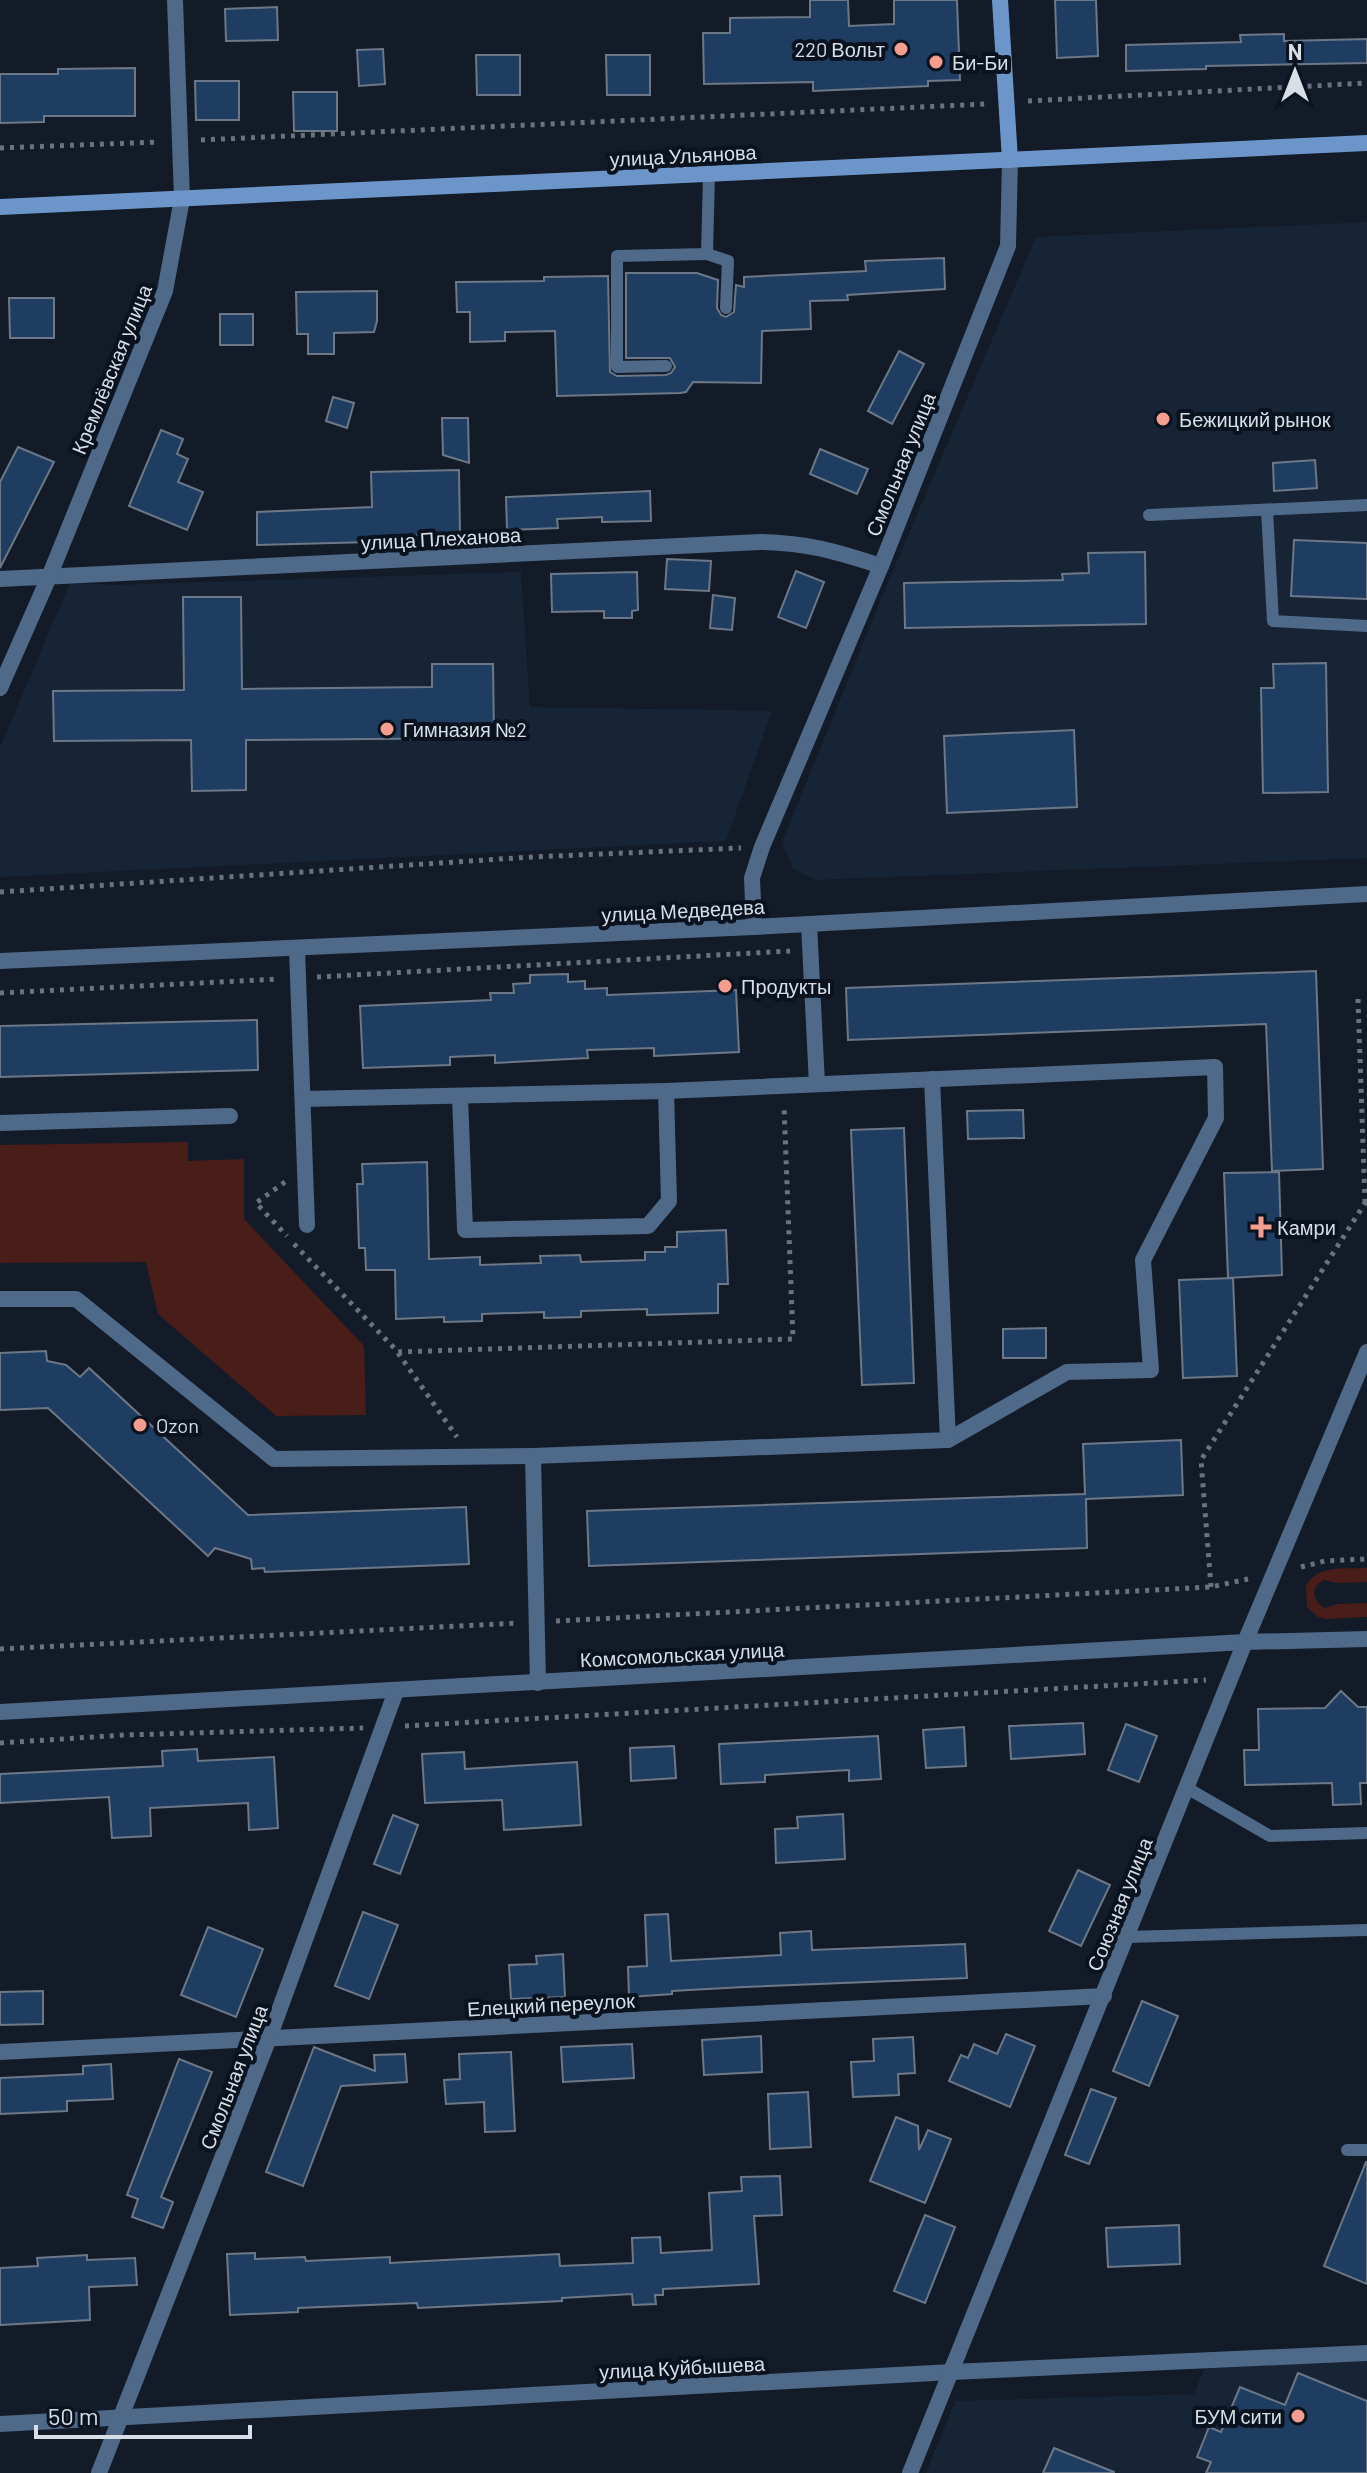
<svg xmlns="http://www.w3.org/2000/svg" width="1367" height="2473" font-family="Barlow,sans-serif">
<style>
.built{fill:#162435}
.green{fill:#491d18}
.building{fill:#1f3d61;stroke:#6c7887;stroke-width:2}
.lines{fill:none;stroke-linecap:round;stroke-linejoin:round}
.path{stroke:#6a737d;stroke-width:5;stroke-dasharray:4 6;stroke-linecap:butt}
.lane{stroke:#4f6989;stroke-width:12}
.street{stroke:#4f6989;stroke-width:16}
.secondary{stroke:#6c96ca;stroke-width:16}
.poi-dot{fill:#f59d8f;stroke:#09121e;stroke-width:3}
.labels{text-anchor:middle;dominant-baseline:central;stroke-width:8;stroke-linejoin:round;paint-order:stroke}
.poi-label{font-size:20px;fill:#d7dee6;stroke:#09121e;text-anchor:start}
.street-label{font-size:20px;fill:#d7dee6;stroke:#09121e}
</style>
<rect width="100%" height="100%" fill="#121b27"/>
<g class="built">
<polygon points="1367,222 1367,858 815,880 793,868 782,843 880,601 1036,237"/>
<polygon points="521,572 530,707 772,711 726,841 0,877 0,747 70,583 117,585"/>
<polygon points="1367,2359 1367,2473 926,2473 955,2401 1194,2394 1205,2367"/>
</g>
<g class="green">
<polygon points="188,1142 188,1161 244,1159 244,1219 364,1346 366,1415 276,1416 158,1314 146,1262 0,1263 0,1145"/>
<path d="M1367 1568V1582L1337 1583 1324 1580C1310 1587 1312 1601 1325 1608L1337 1604 1367 1603V1617L1325 1619 1318 1617 1307 1607 1306 1586C1318 1564 1345 1569 1367 1568Z"/>
</g>
<g class="building">
<polygon points="810,0 848,0 849,26 894,24 894,0 957,0 960,80 928,81 928,86 813,91 813,82 704,84 703,33 730,33 730,18 810,17"/>
<polygon points="1055,0 1096,0 1098,56 1057,58"/>
<polygon points="277,7 278,40 226,41 225,9"/>
<polygon points="1284,34 1284,41 1367,39 1367,63 1206,66 1206,69 1126,71 1126,45 1241,42 1240,35"/>
<polygon points="383,49 385,84 359,86 357,50"/>
<polygon points="476,55 520,55 520,95 477,95"/>
<polygon points="606,55 650,55 650,95 607,95"/>
<polygon points="135,68 135,116 44,116 44,122 0,123 0,74 58,74 58,69"/>
<polygon points="195,81 239,81 239,120 196,120"/>
<polygon points="293,92 337,92 337,131 294,131"/>
<polygon points="944,258 945,289 847,295 848,300 810,301 811,329 762,331 761,383 693,382 686,392 680,393 557,396 555,331 505,332 505,341 470,342 470,312 457,312 456,282 544,281 544,277 608,276 610,372 617,376 666,375 671,373 675,367 670,358 626,358 626,273 697,273 718,280 717,308 721,315 726,317 734,312 736,285 744,287 744,277 866,271 865,261"/>
<polygon points="377,291 377,321 374,332 334,333 334,354 308,354 308,334 297,334 296,292"/>
<polygon points="9,298 54,298 54,338 10,338"/>
<rect x="220" y="314" width="33" height="31"/>
<polygon points="899,351 924,364 892,424 868,411"/>
<polygon points="333,397 354,403 347,428 326,421"/>
<polygon points="442,418 468,418 469,463 443,455"/>
<polygon points="161,430 183,439 177,454 188,459 178,482 203,492 187,530 129,506"/>
<polygon points="18,447 54,462 0,568 0,482"/>
<polygon points="820,449 868,469 857,494 810,474"/>
<polygon points="1315,460 1317,488 1274,491 1273,463"/>
<polygon points="459,470 460,534 372,537 372,542 257,545 257,512 372,507 371,472"/>
<polygon points="650,491 651,521 602,522 602,517 557,519 558,528 507,530 506,497"/>
<polygon points="1294,540 1367,543 1367,599 1291,596"/>
<polygon points="1145,552 1146,624 905,628 904,583 1063,580 1062,574 1089,573 1088,553"/>
<polygon points="667,559 711,561 709,591 665,589"/>
<polygon points="796,571 824,582 806,628 778,617"/>
<polygon points="637,572 638,610 632,611 632,618 604,618 604,611 552,612 551,574"/>
<polygon points="713,595 735,598 732,630 710,628"/>
<polygon points="183,597 241,597 242,689 432,687 432,664 493,664 494,738 246,740 246,790 192,791 191,740 54,741 53,691 184,690"/>
<polygon points="1326,663 1328,792 1263,793 1261,688 1274,688 1273,664"/>
<polygon points="1074,730 1077,807 947,813 944,736"/>
<polygon points="1316,971 1323,1169 1272,1171 1266,1024 848,1040 846,988"/>
<polygon points="568,974 568,982 585,981 585,989 607,988 607,995 736,990 739,1052 654,1056 654,1048 587,1050 588,1058 495,1063 495,1055 450,1057 450,1065 363,1068 360,1006 491,1000 490,993 514,993 513,984 530,983 530,975"/>
<polygon points="257,1020 258,1070 0,1077 0,1026"/>
<polygon points="1023,1110 1024,1138 968,1139 967,1111"/>
<polygon points="904,1128 914,1383 862,1385 851,1130"/>
<polygon points="427,1162 429,1259 480,1257 480,1265 541,1263 540,1256 580,1255 581,1262 645,1260 645,1252 665,1252 665,1247 677,1247 677,1232 726,1230 728,1284 718,1284 718,1313 647,1315 647,1309 581,1311 581,1317 544,1318 544,1312 482,1314 482,1321 444,1322 444,1317 396,1319 395,1270 366,1270 365,1248 359,1248 357,1184 363,1184 362,1164"/>
<polygon points="1279,1172 1282,1275 1228,1278 1224,1173"/>
<polygon points="1233,1278 1237,1376 1183,1378 1179,1280"/>
<polygon points="1046,1328 1046,1358 1003,1358 1003,1329"/>
<polygon points="46,1351 47,1361 66,1365 80,1377 89,1368 248,1515 466,1507 469,1564 265,1572 264,1568 252,1569 251,1559 215,1548 208,1556 48,1408 0,1410 0,1353"/>
<polygon points="1181,1440 1183,1495 1086,1499 1087,1548 589,1566 587,1511 1085,1494 1083,1444"/>
<polygon points="1341,1691 1358,1707 1367,1707 1367,1783 1360,1783 1361,1804 1333,1805 1332,1783 1245,1785 1244,1750 1259,1750 1258,1709 1325,1708"/>
<polygon points="1083,1723 1085,1754 1011,1759 1009,1726"/>
<polygon points="1126,1724 1157,1736 1139,1782 1108,1770"/>
<polygon points="964,1727 966,1766 926,1768 923,1730"/>
<polygon points="878,1736 881,1779 849,1781 849,1770 765,1775 765,1782 721,1784 719,1744"/>
<polygon points="674,1746 676,1778 631,1781 630,1748"/>
<polygon points="197,1749 198,1761 274,1757 278,1828 249,1830 248,1803 150,1808 151,1836 112,1838 109,1797 0,1803 0,1774 163,1766 162,1751"/>
<polygon points="464,1752 465,1769 577,1762 581,1825 504,1830 502,1800 425,1803 422,1754"/>
<polygon points="843,1814 845,1859 776,1863 775,1829 798,1828 797,1817"/>
<polygon points="393,1815 418,1825 400,1874 374,1864"/>
<polygon points="1078,1870 1110,1885 1081,1946 1049,1931"/>
<polygon points="363,1912 398,1925 369,1999 335,1986"/>
<polygon points="668,1914 671,1961 781,1955 780,1933 811,1931 812,1950 965,1944 967,1978 744,1987 672,1991 672,1994 629,1997 628,1967 647,1966 645,1915"/>
<polygon points="208,1927 263,1949 236,2017 181,1995"/>
<polygon points="563,1954 565,1997 511,1999 509,1965 537,1964 536,1956"/>
<polygon points="43,1991 43,2024 0,2025 0,1992"/>
<polygon points="1142,2001 1178,2016 1149,2086 1113,2071"/>
<polygon points="1006,2034 1035,2046 1010,2107 949,2081 961,2055 968,2058 974,2044 997,2054"/>
<polygon points="761,2036 762,2072 704,2075 702,2040"/>
<polygon points="913,2037 915,2073 898,2074 899,2095 853,2097 851,2062 874,2061 873,2039"/>
<polygon points="632,2044 634,2078 563,2082 561,2047"/>
<polygon points="314,2047 375,2071 374,2055 405,2054 407,2082 341,2086 303,2186 266,2172"/>
<polygon points="511,2052 515,2131 485,2132 484,2102 446,2104 444,2080 460,2079 459,2054"/>
<polygon points="179,2059 212,2072 161,2197 173,2202 163,2228 132,2217 138,2199 127,2195"/>
<polygon points="111,2064 113,2099 67,2101 67,2111 0,2114 0,2078 83,2074 83,2066"/>
<polygon points="1091,2089 1116,2098 1089,2164 1065,2155"/>
<polygon points="808,2092 811,2147 770,2149 768,2094"/>
<polygon points="896,2117 918,2126 919,2150 928,2130 951,2139 925,2203 870,2181"/>
<polygon points="1366,2162 1367,2162 1367,2284 1324,2266"/>
<polygon points="780,2176 782,2215 754,2216 759,2284 663,2289 663,2295 655,2295 656,2304 633,2305 632,2294 562,2298 562,2301 418,2308 417,2303 298,2308 298,2312 230,2315 227,2254 255,2253 255,2259 305,2257 306,2261 390,2257 390,2263 559,2254 560,2266 633,2263 632,2238 660,2237 661,2253 712,2250 709,2193 742,2191 741,2177"/>
<polygon points="925,2215 955,2227 925,2303 894,2291"/>
<polygon points="1179,2225 1180,2264 1108,2267 1106,2228"/>
<polygon points="87,2255 87,2260 135,2258 137,2285 89,2287 90,2320 0,2325 0,2268 38,2266 37,2258"/>
<polygon points="1298,2373 1367,2401 1367,2473 1206,2473 1211,2462 1197,2457 1209,2427 1221,2432 1240,2387 1285,2405"/>
<polygon points="1054,2448 1114,2472 1114,2473 1043,2473"/>
</g>
<g class="lines">
<g class="path">
<polyline points="1028,101 1367,83"/>
<polyline points="201,140 986,104"/>
<polyline points="0,148 159,142"/>
<polyline points="0,892 531,857 741,848"/>
<polyline points="317,977 790,951"/>
<polyline points="0,993 279,979"/>
<polyline points="1358,999 1365,1203"/>
<polyline points="285,1182 256,1203 287,1236"/>
<polyline points="294,1244 398,1352 793,1339 784,1106"/>
<polyline points="398,1353 457,1437"/>
<polyline points="1301,1567 1325,1561 1367,1559"/>
<polyline points="1211,1587 1201,1460 1367,1200"/>
<polyline points="556,1621 1211,1587 1248,1579"/>
<polyline points="0,1649 518,1623"/>
<polyline points="405,1726 1206,1680"/>
<polyline points="0,1743 124,1735 363,1728"/>
</g>
<g class="lane">
<polyline points="707,254 728,261 726,308"/>
<polyline points="666,366 617,367 617,256 707,254 709,174"/>
<polyline points="1267,510 1273,621 1367,626"/>
<polyline points="1149,515 1367,505"/>
<polyline points="1187,1788 1270,1836 1367,1833"/>
<polyline points="1127,1937 1367,1930"/>
<polyline points="1347,2150 1367,2150"/>
</g>
<g class="street">
<path d="M0 579 760 542C808 543 835 551 881 566"/>
<polyline points="0,688 49,577 165,291 182,199 175,0"/>
<polyline points="809,924 817,1084"/>
<polyline points="754,927 752,878 762,847 881,566 1008,246 1010,160"/>
<polyline points="297,949 307,1225"/>
<polyline points="0,961 754,927 1367,894"/>
<polyline points="460,1096 465,1230 648,1226 669,1201 666,1091"/>
<polyline points="303,1099 666,1091 1215,1067 1216,1118 1143,1260 1151,1370 1067,1372 948,1440"/>
<polyline points="0,1123 230,1116"/>
<polyline points="0,1299 76,1299 274,1459 533,1456"/>
<polyline points="538,1683 533,1456 948,1440 932,1079"/>
<polyline points="0,1712 1245,1642 1367,1639"/>
<polyline points="0,2052 1104,1996"/>
<polyline points="0,2424 952,2372 1367,2353"/>
<polyline points="99,2473 269,2038 396,1691"/>
<polyline points="910,2473 1245,1642 1367,1352"/>
</g>
<g class="secondary">
<polyline points="1000,0 1010,160"/>
<polyline points="0,207 1367,143"/>
</g>
</g>
<g class="poi-dot">
<circle cx="901" cy="49" r="8"/>
<circle cx="936" cy="62" r="8"/>
<circle cx="1163" cy="419" r="8"/>
<circle cx="387" cy="729" r="8"/>
<circle cx="725" cy="986" r="8"/>
<path d="M1257 1215h8v8h8v8h-8v8h-8v-8h-8v-8h8z"/>
<circle cx="140" cy="1425" r="8"/>
<circle cx="1298" cy="2416" r="8"/>
</g>
<g class="labels">
<g class="poi-label">
<text x="885" y="49" text-anchor="end">220 Вольт</text>
<text x="952" y="62">Би-Би</text>
<text x="1179" y="419">Бежицкий рынок</text>
<text x="403" y="729">Гимназия №2</text>
<text x="741" y="986">Продукты</text>
<text x="1277" y="1227">Камри</text>
<text x="156" y="1425">Ozon</text>
<text x="1282" y="2416" text-anchor="end">БУМ сити</text>
</g>
<g class="street-label">
<text transform="translate(683 155) rotate(-3)">улица Ульянова</text>
<text transform="translate(111 369) rotate(-68)">Кремлёвская улица</text>
<text transform="translate(900 464) rotate(-68)">Смольная улица</text>
<text transform="translate(441 538) rotate(-3)">улица Плеханова</text>
<text transform="translate(683 910) rotate(-3)">улица Медведева</text>
<text transform="translate(682 1654) rotate(-3)">Комсомольская улица</text>
<text transform="translate(1119 1904) rotate(-68)">Союзная улица</text>
<text transform="translate(551 2004) rotate(-3)">Елецкий переулок</text>
<text transform="translate(233 2077) rotate(-69)">Смольная улица</text>
<text transform="translate(682 2367) rotate(-3)">улица Куйбышева</text>
</g>
</g>
<g transform="translate(1295 72)" stroke="#09121e" stroke-width="6" paint-order="stroke">
<path d="M0-6L14 30L0 20L-14 30Z" fill="#d7dee6"/>
<text y="-12" font-size="22" font-weight="bold" text-anchor="middle" fill="#d7dee6">N</text>
</g>
<path d="M36 2425v12h214v-12" fill="none" stroke="#d7dee6" stroke-width="4"/>
<text x="48" y="2425" font-size="24" fill="#d7dee6" stroke="#09121e" stroke-width="6" paint-order="stroke">50 m</text>
</svg>
